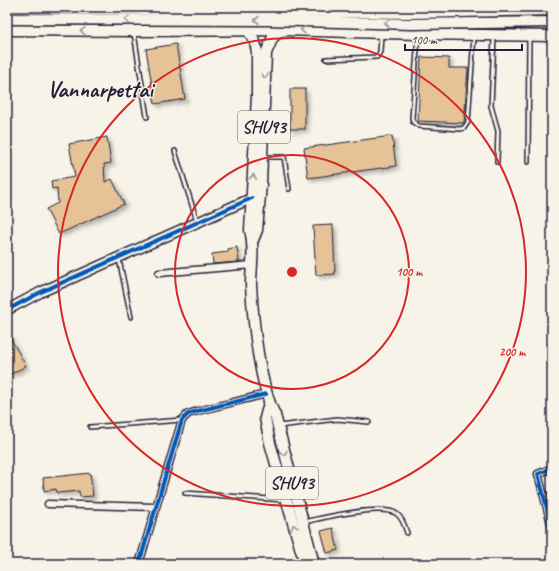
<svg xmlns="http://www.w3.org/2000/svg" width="559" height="571" font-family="Caveat,sans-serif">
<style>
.building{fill:#e6c397;stroke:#22223b;filter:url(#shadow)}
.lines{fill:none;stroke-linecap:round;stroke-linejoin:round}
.lane-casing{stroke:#22223b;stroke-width:6}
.street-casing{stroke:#22223b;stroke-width:9}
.secondary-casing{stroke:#22223b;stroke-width:12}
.primary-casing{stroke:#22223b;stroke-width:13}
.lane{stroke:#f7f3e8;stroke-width:3}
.street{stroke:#f7f3e8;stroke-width:6}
.secondary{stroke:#f7f3e8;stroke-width:9}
.primary{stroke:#f7f3e8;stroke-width:10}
.primary-bridge-casing{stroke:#22223b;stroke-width:13;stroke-linecap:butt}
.primary-bridge{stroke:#f7f3e8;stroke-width:10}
.cycleway-casing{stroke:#f7f3e8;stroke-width:6}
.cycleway{stroke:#0057b8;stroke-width:4}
.oneway{stroke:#97959a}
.ring{fill:none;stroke:#d62828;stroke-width:2}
.labels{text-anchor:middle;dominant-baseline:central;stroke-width:3;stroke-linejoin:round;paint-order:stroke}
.shield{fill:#f7f3e8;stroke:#62616f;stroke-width:1}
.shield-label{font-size:18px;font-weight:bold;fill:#22223b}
.district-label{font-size:23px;font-weight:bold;fill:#22223b;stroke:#f7f3e8}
.centre{fill:#d62828;stroke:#f7f3e8;stroke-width:2}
.ring-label{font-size:12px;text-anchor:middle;font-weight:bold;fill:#d62828;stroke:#f7f3e8;stroke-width:3;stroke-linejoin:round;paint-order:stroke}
</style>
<defs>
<filter id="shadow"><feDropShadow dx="3" dy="3" stdDeviation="2" flood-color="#0004"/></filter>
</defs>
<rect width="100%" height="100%" fill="#f7f3e8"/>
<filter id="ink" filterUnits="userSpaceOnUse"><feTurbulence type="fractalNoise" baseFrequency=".025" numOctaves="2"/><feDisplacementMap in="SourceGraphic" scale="8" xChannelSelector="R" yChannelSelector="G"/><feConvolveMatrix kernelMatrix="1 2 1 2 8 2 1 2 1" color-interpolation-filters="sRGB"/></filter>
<g filter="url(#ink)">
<g class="building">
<polygon points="176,44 185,99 155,104 146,49"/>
<polygon points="421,57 449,58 449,68 468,68 464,123 418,121"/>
<rect x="290" y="89" width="15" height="40"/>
<polygon points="392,136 396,166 308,178 304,148"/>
<polygon points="107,137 111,163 104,164 105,182 112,179 124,204 59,234 46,209 58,203 57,188 52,189 51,181 75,177 69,144"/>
<polygon points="333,225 335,274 316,275 313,226"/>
<polygon points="237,247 239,262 213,264 212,254 228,252 228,249"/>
<polygon points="7,332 26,366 7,376"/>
<polygon points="90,473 93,496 80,497 79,491 57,493 56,489 44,491 43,478"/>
<polygon points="333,528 338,550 327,553 321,531"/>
</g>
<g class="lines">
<defs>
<g id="lane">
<polyline points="134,33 147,117"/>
<polyline points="418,36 412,118 413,122 419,126 460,129 464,128 468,122 474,36"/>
<polyline points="494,38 491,106 498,131 497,162"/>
<polyline points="326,59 377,57 380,52 381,35"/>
<polyline points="175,151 197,221"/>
<polyline points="264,157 284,157 289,189"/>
<polyline points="528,162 529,38"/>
<polyline points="119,259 131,317"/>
<polyline points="279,426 337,419 369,422"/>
<polyline points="90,427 182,420"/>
<polyline points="185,493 284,500"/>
<path d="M304 522C321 518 383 503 397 514 402 518 405 526 407 533"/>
</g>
<g id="street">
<polyline points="159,273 252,265"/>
<polyline points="552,468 538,474 552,527"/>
<polyline points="48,504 155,507"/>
<polyline points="139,564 182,420 188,414 198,411 266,394"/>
</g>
<polyline id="secondary" points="7,310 41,292 252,198"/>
<g id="primary">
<polyline points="7,30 134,31 283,30 418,34 552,36"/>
<path d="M248 30 255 42 257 52V96L250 230C255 248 251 266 251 285 253 321 259 383 275 415L314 564"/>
<polyline points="253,240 257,230 261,184 266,53 273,37 283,30"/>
<polyline points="269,403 265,418 270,443 305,564"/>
</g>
</defs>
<use href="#lane" class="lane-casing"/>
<use href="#street" class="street-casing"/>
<use href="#secondary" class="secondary-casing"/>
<use href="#primary" class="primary-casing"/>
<use href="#lane" class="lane"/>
<use href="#street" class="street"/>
<use href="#secondary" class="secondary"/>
<use href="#primary" class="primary"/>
<defs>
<g id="primary-bridge">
<polyline points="7,8 413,13 552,10"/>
<polyline points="7,19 266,20 411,24 552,22"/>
</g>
</defs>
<use href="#primary-bridge" class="primary-bridge-casing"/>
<use href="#primary-bridge" class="primary-bridge"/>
<defs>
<g id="cycleway">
<polyline points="7,310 41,292 252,198"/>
<polyline points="552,468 538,474 552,527"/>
<polyline points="139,564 182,420 188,414 198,411 266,394"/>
</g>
</defs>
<use href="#cycleway" class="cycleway-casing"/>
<use href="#cycleway" class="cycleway"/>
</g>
<defs><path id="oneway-chevron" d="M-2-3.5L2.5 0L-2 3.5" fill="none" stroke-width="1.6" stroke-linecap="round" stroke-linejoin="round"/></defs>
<g class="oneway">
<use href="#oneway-chevron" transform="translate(127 20) rotate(-180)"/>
<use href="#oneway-chevron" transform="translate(257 20) rotate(-180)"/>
<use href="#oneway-chevron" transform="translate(387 23) rotate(-179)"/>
<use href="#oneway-chevron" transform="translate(303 30) rotate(-178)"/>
<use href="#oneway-chevron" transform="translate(83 31) rotate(-179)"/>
<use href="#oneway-chevron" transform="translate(265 76) rotate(90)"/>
<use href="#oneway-chevron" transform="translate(253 177) rotate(-87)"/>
<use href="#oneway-chevron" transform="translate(284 453) rotate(76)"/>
<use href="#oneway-chevron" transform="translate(294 527) rotate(-106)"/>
</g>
</g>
<g class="ring">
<circle cx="292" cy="272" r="117"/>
<circle cx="292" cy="272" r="234"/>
</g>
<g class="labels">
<g class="shield">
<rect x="238" y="111" width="52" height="32" rx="3"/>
<rect x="266" y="467" width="52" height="32" rx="3"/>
</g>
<g class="shield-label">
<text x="264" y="127">SHU93</text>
<text x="292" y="483">SHU93</text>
</g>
<g class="district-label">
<text x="100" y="89">Vannarpettai</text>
</g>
</g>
<circle cx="292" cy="272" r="6" class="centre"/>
<g class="ring-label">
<text x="409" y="276">100 m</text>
<text x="512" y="356">200 m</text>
</g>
<rect width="559" height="571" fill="none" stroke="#f7f3e8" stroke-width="24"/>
<rect x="12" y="12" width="535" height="547" fill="none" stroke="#22223b" stroke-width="1.5" filter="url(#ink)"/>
<path d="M405 44v6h117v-6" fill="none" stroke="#22223b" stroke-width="2"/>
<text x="411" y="44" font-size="12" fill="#22223b" stroke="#f7f3e8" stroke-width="3" paint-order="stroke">100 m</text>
</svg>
